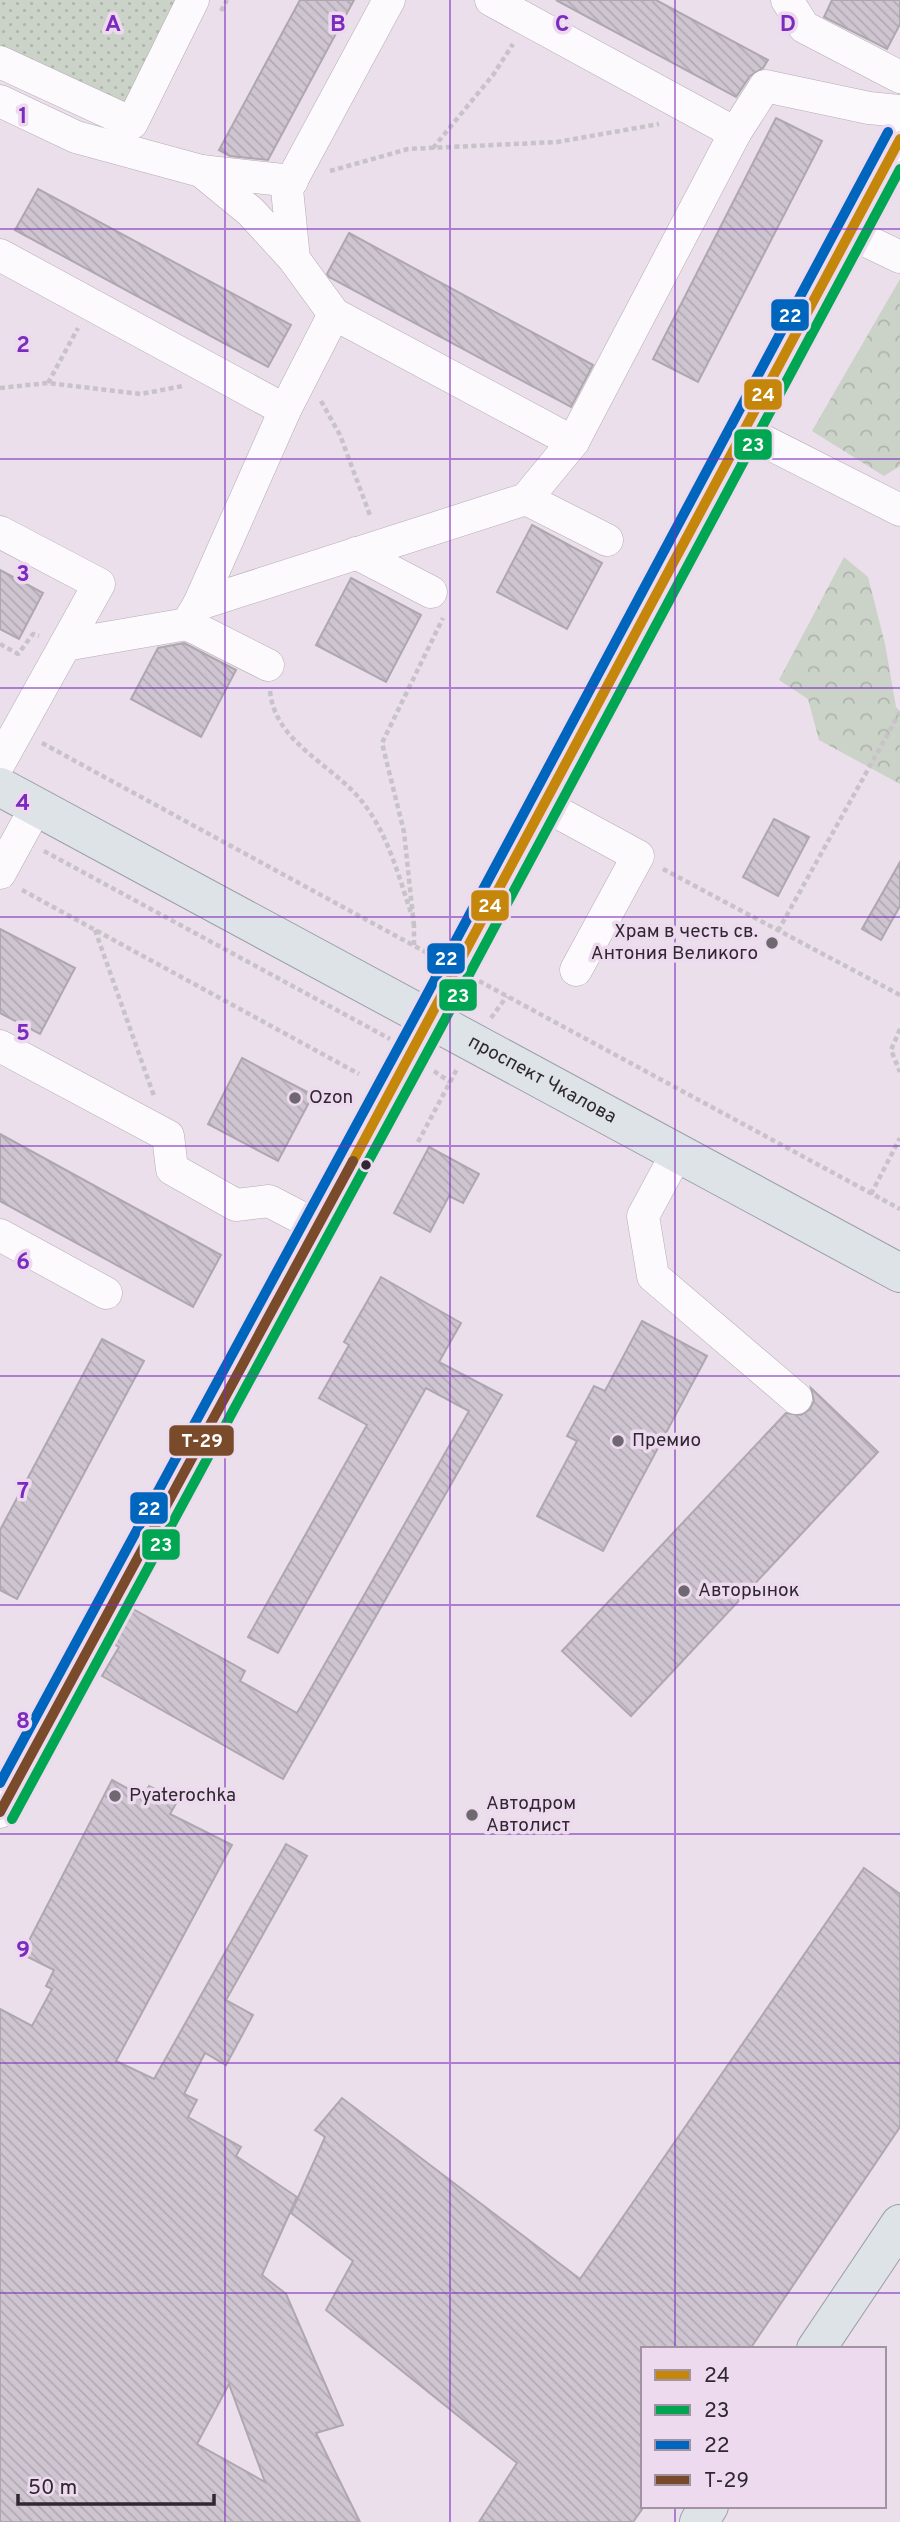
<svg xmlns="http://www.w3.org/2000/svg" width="900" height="2522" font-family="Overpass,sans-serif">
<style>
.forest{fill:url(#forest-crowns)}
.garden{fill:url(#garden-dots)}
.building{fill:url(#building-back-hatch);stroke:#afa7b0;stroke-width:2;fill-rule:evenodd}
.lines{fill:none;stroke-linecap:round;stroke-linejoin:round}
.minor-casing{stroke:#b5acb5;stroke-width:33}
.major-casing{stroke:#9aa0aa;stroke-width:40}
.path{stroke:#c8c3c8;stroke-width:4.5;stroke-dasharray:5 3.5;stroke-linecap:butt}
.minor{stroke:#fcfafc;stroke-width:32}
.major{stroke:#dee3e7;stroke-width:38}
.bus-1-casing{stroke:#eedaef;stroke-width:16}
.bus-2-casing{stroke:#eedaef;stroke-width:16}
.bus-3-casing{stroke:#eedaef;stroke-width:16}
.bus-4-casing{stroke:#eedaef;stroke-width:16}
.bus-1{stroke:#c5860c;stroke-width:10}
.bus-2{stroke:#00a651;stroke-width:10}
.bus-3{stroke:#0065bd;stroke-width:10}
.bus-4{stroke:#7a4b2a;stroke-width:10}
.grid{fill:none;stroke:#7b2cbf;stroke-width:2;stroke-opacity:0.55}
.poi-dot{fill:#706871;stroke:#eedaef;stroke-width:2.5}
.bus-dot{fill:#2f2830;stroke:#eedaef;stroke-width:2.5}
.labels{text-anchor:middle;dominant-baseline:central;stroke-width:7;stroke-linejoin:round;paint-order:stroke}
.poi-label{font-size:19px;fill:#2f2830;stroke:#eedaef;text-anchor:start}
.street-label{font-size:19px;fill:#2f2830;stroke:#eedaef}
.grid-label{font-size:23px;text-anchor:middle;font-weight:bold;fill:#7b2cbf;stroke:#eedaef;stroke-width:7;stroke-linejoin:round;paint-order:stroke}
.line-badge{stroke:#eedaef;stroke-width:2.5}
.badge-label{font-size:19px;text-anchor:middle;font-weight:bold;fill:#fff}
</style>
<defs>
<pattern id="forest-crowns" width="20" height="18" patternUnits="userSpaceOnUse" patternTransform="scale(1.75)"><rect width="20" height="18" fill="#cbd2c8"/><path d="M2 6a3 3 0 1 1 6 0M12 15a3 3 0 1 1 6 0" fill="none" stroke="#afb4ac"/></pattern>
<pattern id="garden-dots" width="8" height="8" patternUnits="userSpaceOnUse" patternTransform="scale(1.75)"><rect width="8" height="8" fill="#cbd2c8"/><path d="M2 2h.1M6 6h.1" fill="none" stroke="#afb4ac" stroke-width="1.8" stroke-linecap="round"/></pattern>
<pattern id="building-back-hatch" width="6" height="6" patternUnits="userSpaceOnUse" patternTransform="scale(1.75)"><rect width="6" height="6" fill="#cec5d0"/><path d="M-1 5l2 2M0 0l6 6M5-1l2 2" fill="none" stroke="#b1a9b3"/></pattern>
</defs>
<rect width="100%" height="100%" fill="#eadfea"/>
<g class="forest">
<polygon points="900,279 900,466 884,476 812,431"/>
<polygon points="844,557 868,577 885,644 896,707 900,711 900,784 819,740 808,699 779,680"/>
</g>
<polygon class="garden" points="0,0 203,0 136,138 0,77"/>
<g class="building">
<polygon points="300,0 354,0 268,160 230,156 219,150"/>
<polygon points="556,0 656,0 768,60 763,68 750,76 736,97"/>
<polygon points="832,0 900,0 900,24 887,49 824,17"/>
<polygon points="776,118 822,141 698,382 653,359"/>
<polygon points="38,189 291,325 268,367 15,230"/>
<polygon points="349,233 593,365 571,407 329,277 327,274"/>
<polygon points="532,525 602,563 567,629 497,592"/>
<polygon points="0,570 43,593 19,639 0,629"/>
<polygon points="351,578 421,615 386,682 316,645"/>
<polygon points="184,643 236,670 201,737 131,699 158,648"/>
<polygon points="774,819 809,837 778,896 743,877"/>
<polygon points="900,862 900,906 881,940 862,929"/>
<polygon points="0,929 75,968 40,1034 0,1013"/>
<polygon points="242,1058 313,1095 278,1161 208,1124"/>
<polygon points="0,1134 221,1255 193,1307 0,1201"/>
<polygon points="429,1147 479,1174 463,1203 449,1196 430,1232 394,1213"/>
<polygon points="381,1277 461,1323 439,1362 502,1395 283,1779 102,1676 119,1647 114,1644 133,1609 245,1671 240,1681 297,1713 469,1411 426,1388 278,1653 248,1637 367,1425 319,1398 349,1345 344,1342"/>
<polygon points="642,1321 707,1356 603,1551 537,1516 577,1441 567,1436 594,1386 605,1391"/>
<polygon points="102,1339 144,1361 17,1599 0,1590 0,1530"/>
<polygon points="811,1388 878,1452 631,1716 562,1651 786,1413 801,1415 809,1410 814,1401"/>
<path d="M112 1780 143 1797 149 1786 178 1800 170 1814 232 1845 116 2061 154 2079 286 1844 307 1856 226 2000 253 2015 226 2065 205 2053 184 2094 197 2100 188 2117 241 2147 236 2156 297 2197 262 2275 286 2294 343 2425 316 2433 360 2522H0V2009L32 2026 52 1989 46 1986 54 1970 22 1954ZM229 2384 265 2482 197 2444Z"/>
<polygon points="864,1868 900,1894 900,2127 750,2349 643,2349 643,2508 633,2522 479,2522 517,2463 326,2310 353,2261 291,2213 325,2137 315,2130 342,2098 580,2279"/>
</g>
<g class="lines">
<defs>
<g id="minor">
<polyline points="491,0 735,133"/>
<polyline points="787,0 804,27 900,77"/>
<polyline points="0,62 132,123 193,0"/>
<polyline points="0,101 76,137 201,171 251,212 294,259"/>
<polyline points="201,171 292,181"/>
<polyline points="850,233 900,257"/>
<polyline points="0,255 285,410"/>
<polyline points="334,314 294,259 287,189 389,0"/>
<polyline points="744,431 900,510"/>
<polyline points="526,499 607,540"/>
<polyline points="0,532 99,584 0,762"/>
<polyline points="356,553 431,592"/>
<polyline points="199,604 285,410 334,314 573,442"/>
<polyline points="187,624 268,665"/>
<polyline points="65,645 187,624 199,604 526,499 573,442 735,133 765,86 869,108 900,111"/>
<polyline points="544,805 638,856 576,970"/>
<polyline points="0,873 36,807"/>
<polyline points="0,1046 168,1136 172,1169 236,1205 269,1201 317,1226"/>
<polyline points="677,1153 643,1216 653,1276 796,1398"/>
<polyline points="0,1235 106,1293"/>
<polyline points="0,1812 429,1020 900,139"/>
</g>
<g id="major">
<path id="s1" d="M0 787 900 1273"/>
<polyline points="816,2349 900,2224"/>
<polyline points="699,2522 709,2506"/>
</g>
</defs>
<use href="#minor" class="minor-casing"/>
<use href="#major" class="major-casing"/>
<g class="path">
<polyline points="221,11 227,0"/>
<polyline points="433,148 493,75 513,44"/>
<polyline points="330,171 408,149 557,142 659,124"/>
<polyline points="48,383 78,328"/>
<polyline points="0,388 48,383 141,394 183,386"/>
<polyline points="321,401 340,435 371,518"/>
<polyline points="0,644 18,654 33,634 39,636"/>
<path d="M270 691C275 744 335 765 364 804 388 835 399 877 411 913"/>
<polyline points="42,743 431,955"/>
<polyline points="44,851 390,1039"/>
<polyline points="663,869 900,995"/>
<polyline points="22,890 359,1074"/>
<polyline points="414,926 404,832 382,743 443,618"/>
<polyline points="95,930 154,1096"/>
<polyline points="778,931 900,712"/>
<polyline points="414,945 414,925"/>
<polyline points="479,981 900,1209"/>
<polyline points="491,1018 507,996"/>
<polyline points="900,1029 891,1050 900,1072"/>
<polyline points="434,1071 450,1082"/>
<polyline points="418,1142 457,1069"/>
<polyline points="871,1194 900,1138"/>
</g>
<use href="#minor" class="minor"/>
<use href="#major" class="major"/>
<defs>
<polyline id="bus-1" points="353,1161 900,139"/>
<polyline id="bus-2" points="12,1819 441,1027 900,169"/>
<polyline id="bus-3" points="0,1783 417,1013 888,132"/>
<polyline id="bus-4" points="0,1812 353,1161"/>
</defs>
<use href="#bus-1" class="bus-1-casing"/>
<use href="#bus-2" class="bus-2-casing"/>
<use href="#bus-3" class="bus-3-casing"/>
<use href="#bus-4" class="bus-4-casing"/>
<use href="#bus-1" class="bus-1"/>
<use href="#bus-2" class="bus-2"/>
<use href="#bus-3" class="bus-3"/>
<use href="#bus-4" class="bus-4"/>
</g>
<path class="grid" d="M225 0V2522M450 0V2522M675 0V2349M0 229H900M0 459H900M0 688H900M0 917H900M0 1146H900M0 1376H900M0 1605H900M0 1834H900M0 2063H900M0 2293H900M675 2506V2522"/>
<g class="poi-dot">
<circle cx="772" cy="943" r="7"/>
<circle cx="295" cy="1098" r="7"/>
<circle cx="618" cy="1441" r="7"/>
<circle cx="684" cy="1591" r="7"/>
<circle cx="115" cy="1796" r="7"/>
<circle cx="472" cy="1815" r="7"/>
</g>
<circle class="bus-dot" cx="366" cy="1165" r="6"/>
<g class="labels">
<g class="poi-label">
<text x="758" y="932" text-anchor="end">Храм в честь св.<tspan x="758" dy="22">Антония Великого</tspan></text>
<text x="309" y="1098">Ozon</text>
<text x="632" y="1441">Премио</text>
<text x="698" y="1591">Авторынок</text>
<text x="129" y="1796">Pyaterochka</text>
<text x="486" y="1804">Автодром<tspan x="486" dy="22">Автолист</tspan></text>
</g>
<g class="street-label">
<text stroke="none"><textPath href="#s1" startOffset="616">проспект Чкалова</textPath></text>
</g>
</g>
<g class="grid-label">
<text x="113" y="31">A</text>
<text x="338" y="31">B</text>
<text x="562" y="31">C</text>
<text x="788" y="31">D</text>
<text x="23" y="123">1</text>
<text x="23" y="352">2</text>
<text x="23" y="581">3</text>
<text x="23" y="810">4</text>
<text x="23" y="1040">5</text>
<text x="23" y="1269">6</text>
<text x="23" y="1498">7</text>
<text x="23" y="1728">8</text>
<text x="23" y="1957">9</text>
</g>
<g class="line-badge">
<rect x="770" y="298" width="40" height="34" rx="7" fill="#0065bd"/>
<rect x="743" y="378" width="40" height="33" rx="7" fill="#c5860c"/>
<rect x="733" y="428" width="40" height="33" rx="7" fill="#00a651"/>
<rect x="470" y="889" width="40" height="33" rx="7" fill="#c5860c"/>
<rect x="426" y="942" width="40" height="33" rx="7" fill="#0065bd"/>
<rect x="438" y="978" width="40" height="34" rx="7" fill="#00a651"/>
<rect x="168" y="1424" width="67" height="33" rx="7" fill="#7a4b2a"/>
<rect x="129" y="1491" width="40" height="34" rx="7" fill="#0065bd"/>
<rect x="141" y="1528" width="40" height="33" rx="7" fill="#00a651"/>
</g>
<g class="badge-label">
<text x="790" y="322">22</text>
<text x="763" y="401">24</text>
<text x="753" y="451">23</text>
<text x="490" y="912">24</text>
<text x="446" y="965">22</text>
<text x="458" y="1002">23</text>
<text x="202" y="1447">Т-29</text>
<text x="149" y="1515">22</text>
<text x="161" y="1551">23</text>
</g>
<rect x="641" y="2347" width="245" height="161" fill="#eedaef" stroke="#a293a3" stroke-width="2"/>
<rect x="655" y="2370" width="35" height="10" fill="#c5860c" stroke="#a293a3" stroke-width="2"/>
<text x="704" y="2382" font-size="21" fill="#2f2830">24</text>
<rect x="655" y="2405" width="35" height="10" fill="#00a651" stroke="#a293a3" stroke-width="2"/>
<text x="704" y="2417" font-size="21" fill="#2f2830">23</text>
<rect x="655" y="2440" width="35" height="10" fill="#0065bd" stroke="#a293a3" stroke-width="2"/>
<text x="704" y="2452" font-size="21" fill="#2f2830">22</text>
<rect x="655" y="2475" width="35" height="10" fill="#7a4b2a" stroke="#a293a3" stroke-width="2"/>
<text x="704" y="2487" font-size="21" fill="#2f2830">Т-29</text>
<path d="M18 2494v10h196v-10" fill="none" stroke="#2f2830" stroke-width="3.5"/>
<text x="28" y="2494" font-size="21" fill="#2f2830" stroke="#eedaef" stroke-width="5" paint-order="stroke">50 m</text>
</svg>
